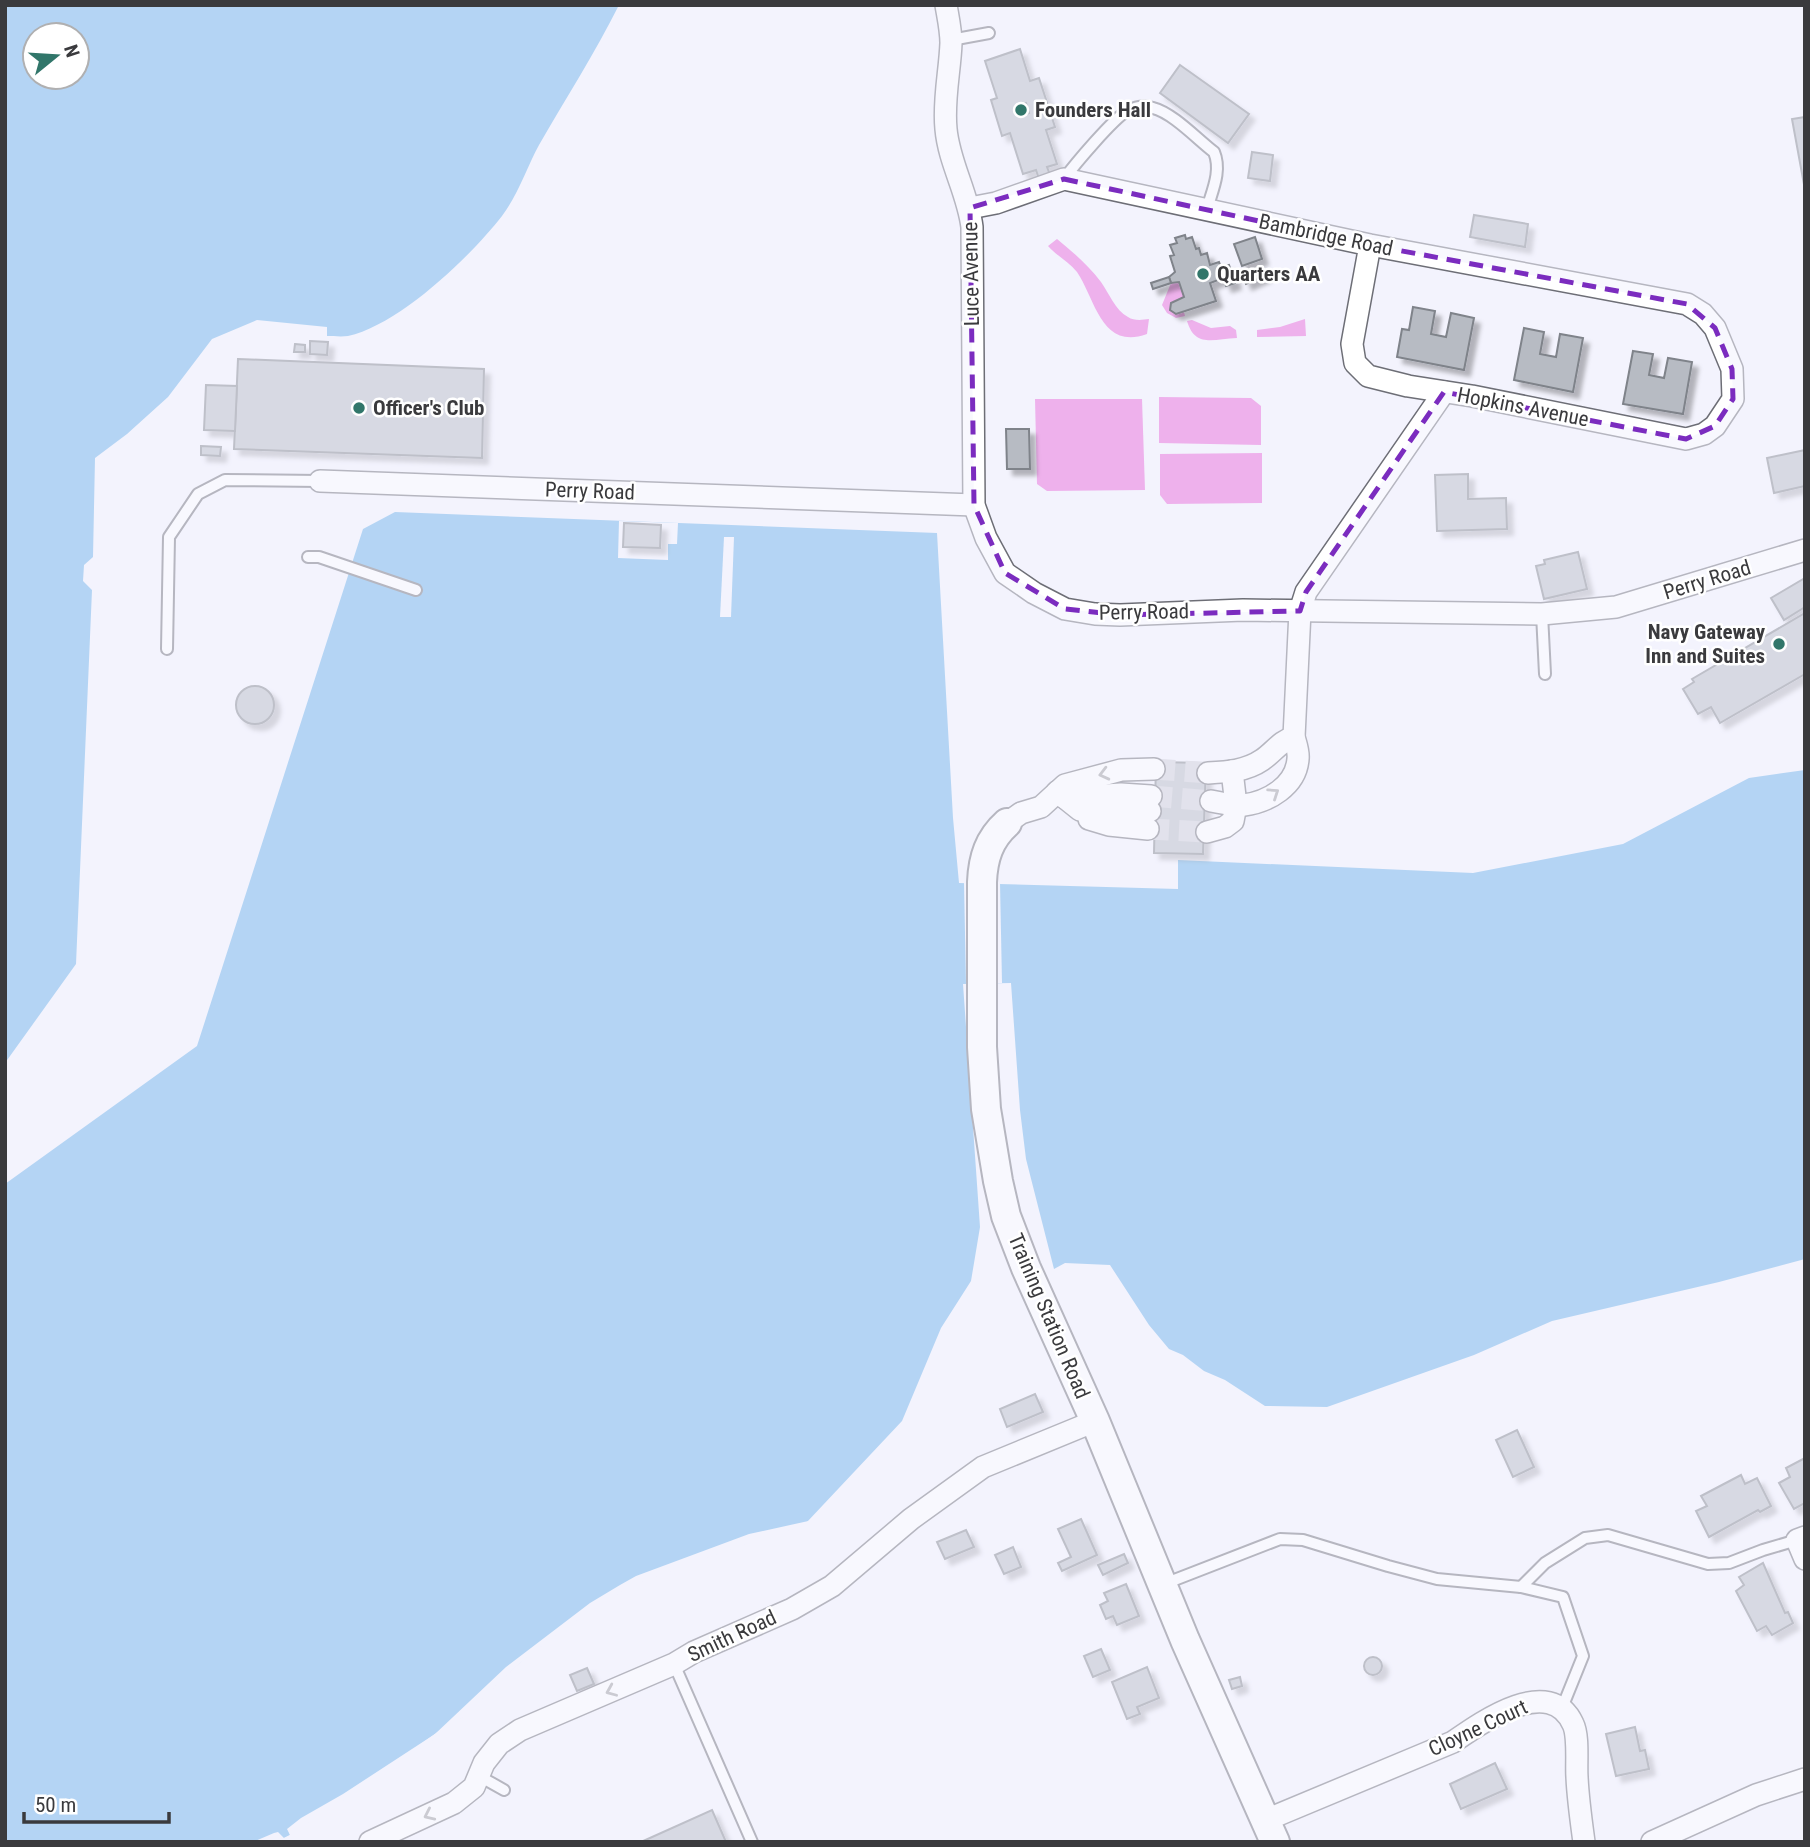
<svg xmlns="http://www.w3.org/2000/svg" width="1810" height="1847" font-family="'Roboto Condensed',sans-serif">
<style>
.green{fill:#eeb1ec}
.water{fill:#68b0e8;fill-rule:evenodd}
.pier{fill:#f3f3fd}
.building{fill:#b7bbc3;stroke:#7f838a;stroke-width:2;filter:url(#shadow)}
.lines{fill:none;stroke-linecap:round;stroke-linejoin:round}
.minor-tunnel{stroke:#ceced7;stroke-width:21;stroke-dasharray:21 10;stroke-linecap:butt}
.service-casing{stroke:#6d6e76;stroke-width:14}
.minor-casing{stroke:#6d6e76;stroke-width:24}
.tertiary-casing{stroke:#6d6e76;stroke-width:32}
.service{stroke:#fff;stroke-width:10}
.minor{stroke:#fff;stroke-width:21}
.tertiary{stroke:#fff;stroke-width:28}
.oneway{stroke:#9c9c9e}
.marked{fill:none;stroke:#7b2cbf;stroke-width:5;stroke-dasharray:14 9;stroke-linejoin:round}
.poi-dot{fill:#31766a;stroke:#fff;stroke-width:2.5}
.labels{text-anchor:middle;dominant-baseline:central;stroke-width:5;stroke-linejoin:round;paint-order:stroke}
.poi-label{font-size:21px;font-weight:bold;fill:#3a3a3d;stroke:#fff;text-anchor:start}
.street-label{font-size:21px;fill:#3a3a3d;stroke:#fff}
</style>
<defs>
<filter id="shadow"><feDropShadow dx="6" dy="6" stdDeviation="2" flood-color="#0004"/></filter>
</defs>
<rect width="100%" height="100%" fill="#f3f3fd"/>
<g class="green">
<path d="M1057 239C1073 252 1088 265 1101 282 1109 293 1115 310 1128 317 1134 321 1142 320 1149 319L1147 334C1101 351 1095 298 1077 272 1069 262 1057 256 1048 246Z"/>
<polygon points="1179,282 1184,297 1172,302 1170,307 1176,314 1184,312 1185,316 1176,318 1167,313 1162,305 1171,283"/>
<polygon points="1305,319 1306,336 1257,337 1257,330 1280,327"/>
<path d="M1192 320 1211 328 1230 326 1236 330 1237 338C1213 339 1195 348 1187 321Z"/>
<polygon points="1159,397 1251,398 1261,406 1261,445 1159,443"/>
<polygon points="1035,399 1142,399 1145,490 1047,491 1037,484"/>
<polygon points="1262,453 1262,503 1167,504 1160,495 1160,454"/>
</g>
<g class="water">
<path d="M5 5H619C595 53 566 98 539 145 527 167 518 195 502 216 470 257 399 325 348 336 341 337 333 336 327 336V327L257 320 212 339 168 397 127 434 95 458 93 557 84 565 83 581 92 590 76 964 5 1063ZM35 35H77V77H35Z"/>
<polygon points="395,512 937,533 953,818 959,883 1178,889 1178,860 1473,873 1623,844 1749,778 1805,770 1805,1259 1719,1282 1552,1321 1474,1355 1327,1407 1265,1406 1225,1380 1204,1371 1183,1355 1169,1349 1149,1325 1110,1265 1065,1263 1054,1269 1026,1159 1020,1110 1011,983 963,984 980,1227 971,1281 941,1328 902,1421 807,1522 755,1536 630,1583 561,1627 454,1720 395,1763 289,1831 290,1835 282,1839 265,1842 5,1842 5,1184 197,1046 363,529"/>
</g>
<g class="pier">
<polygon points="619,521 678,523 677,544 668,544 668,560 618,558"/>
<polygon points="724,537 734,537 731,617 720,617"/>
<polygon points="964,883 1000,883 1002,983 966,984"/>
<polygon points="813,1520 808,1525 756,1540 631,1586 563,1629 519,1664 456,1723 397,1766 293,1833 292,1838 284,1842 253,1842 274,1833 278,1832 284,1838 290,1835 287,1829 301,1818 343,1794 435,1734 506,1667 590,1603 620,1585 636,1576 749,1534"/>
</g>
<g class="building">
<polygon points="1020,49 1030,81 1039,78 1055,127 1046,130 1057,164 1047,167 1050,175 1039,179 1036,170 1023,174 1010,133 1002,136 991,100 997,98 985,61"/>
<polygon points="1180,65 1249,114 1228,143 1160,93"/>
<polygon points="1026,103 1029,113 1019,116 1016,107"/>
<polygon points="1805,117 1805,190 1792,119"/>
<polygon points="1252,152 1273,155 1270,181 1248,178"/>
<polygon points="1474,215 1528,224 1525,247 1470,237"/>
<polygon points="1185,235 1186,239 1192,237 1196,249 1199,248 1201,255 1207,253 1210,265 1219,262 1221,267 1229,265 1235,283 1226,286 1223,278 1210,283 1216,301 1176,314 1170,310 1171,303 1184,297 1179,282 1171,283 1169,277 1175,272 1170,256 1174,255 1170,245 1177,243 1175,238"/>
<polygon points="1255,237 1262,259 1242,266 1234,244"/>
<polygon points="1262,267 1264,276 1246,284 1242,273"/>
<polygon points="1169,277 1171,283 1153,289 1151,283"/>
<polygon points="1413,307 1435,311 1431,334 1446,337 1451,313 1474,318 1464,370 1397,357 1402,329 1409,330"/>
<polygon points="1524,328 1544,332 1540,354 1556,357 1560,334 1583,338 1573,392 1514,380"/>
<polygon points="310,341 328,342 327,355 310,354"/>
<polygon points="295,344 305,345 305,352 294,352"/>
<polygon points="1633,351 1653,354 1649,375 1664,378 1668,358 1692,362 1683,414 1623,404"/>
<polygon points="238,359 484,369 482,458 234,449"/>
<polygon points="206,385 237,386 235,431 204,430"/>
<polygon points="1006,429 1029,429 1030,469 1007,469"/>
<polygon points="201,446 221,447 220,456 201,455"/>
<polygon points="1805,450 1805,486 1774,493 1767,458"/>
<polygon points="1468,474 1468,499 1506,498 1507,529 1437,531 1435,475"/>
<polygon points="624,523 661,525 660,548 623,547"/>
<polygon points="1578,552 1587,589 1544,599 1536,566 1545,564 1544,560"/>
<polygon points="1805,578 1805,607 1784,620 1771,598"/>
<polygon points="1805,613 1805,674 1720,723 1711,707 1698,714 1683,689 1694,682 1692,679"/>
<circle cx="255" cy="705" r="19"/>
<polygon points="1156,762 1206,763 1203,854 1154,853"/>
<polygon points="1035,1394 1043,1412 1007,1427 1000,1409"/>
<polygon points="1517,1430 1534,1467 1513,1477 1496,1440"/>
<polygon points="1805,1458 1805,1503 1794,1509 1779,1483 1790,1477 1786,1468"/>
<polygon points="1741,1475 1745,1484 1757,1478 1771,1506 1760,1512 1758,1510 1709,1537 1696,1511 1707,1506 1701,1496"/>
<polygon points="1081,1519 1097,1555 1062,1571 1058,1563 1071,1557 1058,1529"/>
<polygon points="966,1530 974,1547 945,1559 937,1542"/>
<polygon points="1013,1547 1021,1567 1004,1574 995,1555"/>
<polygon points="1124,1554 1128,1563 1103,1575 1098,1565"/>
<polygon points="1763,1563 1785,1613 1788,1612 1793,1623 1772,1635 1766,1626 1757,1631 1736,1591 1744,1585 1739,1577"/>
<polygon points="1126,1584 1139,1616 1117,1625 1113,1616 1106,1619 1100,1605 1108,1601 1104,1593"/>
<polygon points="1101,1649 1110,1670 1093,1677 1084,1656"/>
<circle cx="1373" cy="1666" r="9"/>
<polygon points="1147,1667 1159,1698 1137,1707 1140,1714 1127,1719 1112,1682"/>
<polygon points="587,1668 594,1684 577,1691 570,1675"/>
<polygon points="1240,1677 1242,1686 1232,1689 1229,1680"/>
<polygon points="1635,1727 1640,1751 1645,1750 1649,1769 1616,1776 1606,1734"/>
<polygon points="1495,1763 1507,1789 1461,1809 1450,1784"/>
<polygon points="712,1810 726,1842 641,1842"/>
</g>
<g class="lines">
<g class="minor-tunnel">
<polyline points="1154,769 1208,773"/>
<polyline points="1151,796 1211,801"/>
<polyline points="1148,829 1207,832"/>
</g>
<defs>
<g id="service">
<polyline points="951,40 989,33"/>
<path d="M1064 179C1075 164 1113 119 1127 111 1135 107 1145 105 1153 108 1173 113 1197 139 1214 152 1222 171 1212 191 1207 209"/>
<polyline points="308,557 319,557 416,590"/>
<polyline points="1542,614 1545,674"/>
<polyline points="167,649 169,537 198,494 225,480 320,481"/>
<polyline points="1164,1584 1280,1539 1303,1540 1388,1566 1437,1579 1521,1587 1563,1597 1583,1656 1562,1708"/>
<polyline points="1521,1587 1545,1563 1585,1538 1608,1535 1708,1564 1729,1563 1763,1550 1797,1540"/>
<polyline points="674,1664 752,1842"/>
<polyline points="479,1776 504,1790"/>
</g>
<g id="minor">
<path d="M946 5C948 17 951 30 951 43 950 71 943 100 946 129 949 163 968 193 972 227L974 505 986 538 1005 573 1034 593 1065 609 1095 614 1120 615 1243 610 1542 614 1616 607 1805 550"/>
<polyline points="970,208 996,203 1064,179 1370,245 1687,304 1703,314 1715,328 1732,369 1733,399 1715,426 1704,434 1686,439 1472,396 1408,386 1368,376 1355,363 1352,344 1370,245"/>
<polyline points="320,481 974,505"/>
<path d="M1208 773C1227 772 1246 771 1262 760 1274 752 1280 741 1294 737"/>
<polyline points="1057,792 1065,798 1121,794 1151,796"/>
<polyline points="1065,798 1080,810 1150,811"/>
<path d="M1211 801C1222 803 1233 806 1244 805 1268 802 1296 786 1298 759 1299 752 1296 744 1294 737L1300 611 1306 592 1444 392"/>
<polyline points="1089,819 1109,825 1148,829"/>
<polyline points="1007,823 1021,813 1041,807 1065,785 1121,770 1154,769"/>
<polyline points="1207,832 1225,827 1233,821 1236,805 1232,771"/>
<polyline points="1805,1537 1797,1540 1805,1559"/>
<path d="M1266 1820 1453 1742C1483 1721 1550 1674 1573 1724 1579 1736 1576 1764 1577 1777 1578 1799 1581 1820 1584 1842"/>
<polyline points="370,1842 454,1803 474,1787 484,1763 499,1744 520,1730 674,1664 694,1652 792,1609 832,1586 911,1519 983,1467 1095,1421"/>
<polyline points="1652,1842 1756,1795 1805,1779"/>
</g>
<path id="tertiary" d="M1007 823C989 839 983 858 982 882V1047L986 1109 998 1181 1006 1216 1026 1268 1095 1421 1185 1640 1275 1842"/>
</defs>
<use href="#service" class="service-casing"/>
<use href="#minor" class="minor-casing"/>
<use href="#tertiary" class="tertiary-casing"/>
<use href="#service" class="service"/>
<use href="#minor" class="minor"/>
<use href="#tertiary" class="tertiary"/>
</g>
<defs><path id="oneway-chevron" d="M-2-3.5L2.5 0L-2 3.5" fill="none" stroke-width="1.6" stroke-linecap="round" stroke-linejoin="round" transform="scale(1.75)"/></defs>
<g class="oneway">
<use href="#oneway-chevron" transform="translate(1104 774) rotate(166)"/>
<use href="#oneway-chevron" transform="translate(1274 793) rotate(-34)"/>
<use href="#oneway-chevron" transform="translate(611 1691) rotate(157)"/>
<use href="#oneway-chevron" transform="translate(429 1815) rotate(155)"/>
</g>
<path d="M0 0H1810V1847H0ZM1064 179 1370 245 1687 304 1715 328 1732 369 1733 399 1715 426 1686 439 1444 392 1306 592 1300 611 1120 615 1065 609 1005 573 974 505 970 208Z" fill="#f3f3fd" fill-opacity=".55" fill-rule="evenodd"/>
<path class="marked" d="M1064 179 1370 245 1687 304 1715 328 1732 369 1733 399 1715 426 1686 439 1444 392 1306 592 1300 611 1120 615 1065 609 1005 573 974 505 970 208Z"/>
<g class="poi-dot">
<circle cx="1021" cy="110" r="7"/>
<circle cx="1203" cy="274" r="7"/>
<circle cx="359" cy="408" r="7"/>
<circle cx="1779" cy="644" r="7"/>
</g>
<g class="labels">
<g class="poi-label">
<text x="1035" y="110">Founders Hall</text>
<text x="1217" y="274">Quarters AA</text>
<text x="373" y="408">Officer's Club</text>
<text x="1765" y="632" text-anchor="end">Navy Gateway<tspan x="1765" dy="24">Inn and Suites</tspan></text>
</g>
<g class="street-label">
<text transform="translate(1326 235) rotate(12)">Bambridge Road</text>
<text transform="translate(971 274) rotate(-91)">Luce Avenue</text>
<text transform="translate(1523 407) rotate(11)">Hopkins Avenue</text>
<text transform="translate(590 491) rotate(2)">Perry Road</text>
<text transform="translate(1707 580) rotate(-17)">Perry Road</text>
<text transform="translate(1144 612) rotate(-1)">Perry Road</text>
<text transform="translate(1049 1316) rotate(67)">Training Station Road</text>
<text transform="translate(732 1636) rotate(-25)">Smith Road</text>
<text transform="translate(1478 1728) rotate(-25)">Cloyne Court</text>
</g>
</g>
<rect width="1810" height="1847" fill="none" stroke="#3a3a3d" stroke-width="14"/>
<g transform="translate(56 56) rotate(72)"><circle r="33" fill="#ffffff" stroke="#b0b0b1" stroke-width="2"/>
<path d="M0-5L12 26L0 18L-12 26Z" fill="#31766a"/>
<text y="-10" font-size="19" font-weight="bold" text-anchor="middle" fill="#3a3a3d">N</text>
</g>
<path d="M24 1812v10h145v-10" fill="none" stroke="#3a3a3d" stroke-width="3.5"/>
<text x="35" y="1812" font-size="21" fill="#3a3a3d" stroke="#ffffff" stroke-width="5" paint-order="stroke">50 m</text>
</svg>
